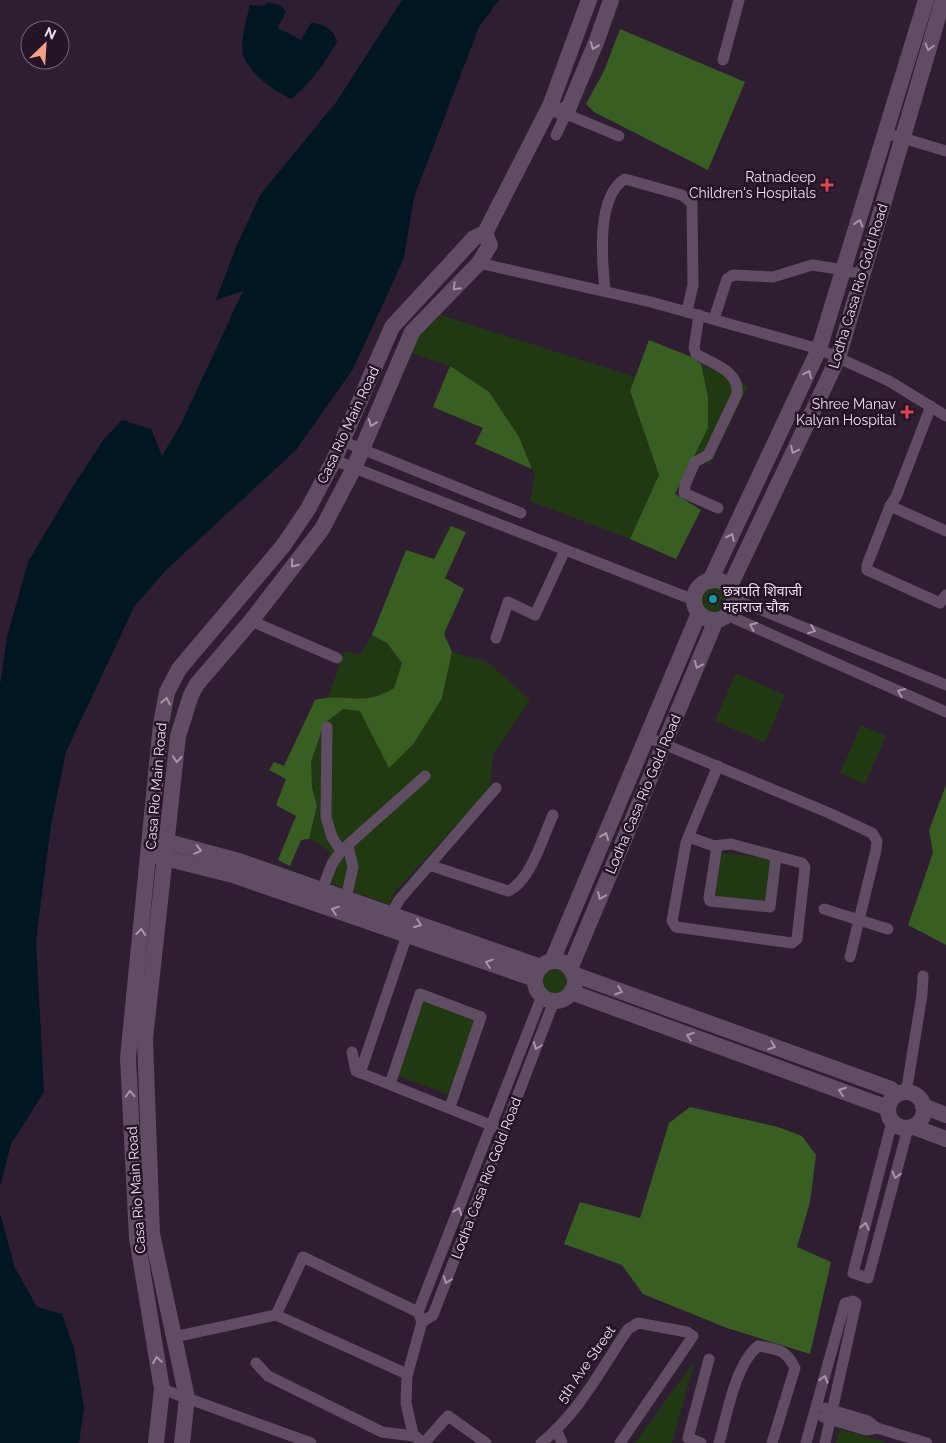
<svg xmlns="http://www.w3.org/2000/svg" width="946" height="1443" font-family="Raleway,'Noto Sans Devanagari',sans-serif">
<style>
.green{fill:#203912}
.forest{fill:#385f21}
.water{fill:#011623}
.lines{fill:none;stroke-linecap:round;stroke-linejoin:round}
.street{stroke:#614d63;stroke-width:11}
.secondary{stroke:#614d63;stroke-width:16}
.oneway{stroke:#a696a8}
.health-dot{fill:#e0444e;stroke:#251427;stroke-width:2}
.culture-dot{fill:#0f9aa8;stroke:#251427;stroke-width:2}
.labels{text-anchor:middle;dominant-baseline:central;stroke-width:5;stroke-linejoin:round;paint-order:stroke}
.poi-label{font-size:14px;fill:#eadfec;stroke:#251427;text-anchor:end}
.street-label{font-size:14px;fill:#eadfec;stroke:#251427}
</style>
<rect width="100%" height="100%" fill="#2f1d31"/>
<g class="green">
<polygon points="441,315 635,377 630,392 659,475 630,539 530,501 535,475 519,437 450,366 411,353 416,339"/>
<polygon points="701,364 748,386 710,465 692,456 708,428 708,397"/>
<circle cx="714" cy="600" r="12"/>
<path d="M372 635 387 643 402 663 394 688C370 703 355 699 328 697L344 651 360 655Z"/>
<polygon points="452,652 488,662 530,700 493,755 490,788 394,893 390,905 321,880 330,853 321,845 309,839 317,806 312,787 311,762 324,724 343,709 360,711 442,698"/>
<polygon points="736,673 785,695 765,743 715,721"/>
<polygon points="861,725 886,736 865,784 840,773"/>
<polygon points="722,853 772,858 768,905 714,899"/>
<circle cx="555" cy="981" r="12"/>
<polygon points="425,996 478,1016 449,1095 396,1075"/>
<polygon points="695,1360 672,1443 635,1443"/>
<polygon points="840,1429 887,1443 836,1443"/>
</g>
<g class="forest">
<polygon points="620,29 745,82 708,170 594,112 586,104 604,71"/>
<polygon points="649,340 689,356 701,364 708,397 708,428 675,494 701,510 676,559 630,539 659,475 630,391"/>
<polygon points="450,366 489,392 519,437 532,469 475,444 483,428 433,407"/>
<path d="M451 526 466 532 445 578 464 589 444 634 452 652 442 698 414 743 389 768 360 711 343 709 324 724 311 762 312 787 317 806 309 839 301 840 290 866 278 860 296 816 276 805 286 779 269 770 274 762 284 766 315 700C347 692 361 708 394 688L402 663 387 643 372 635 406 550 434 559Z"/>
<polygon points="946,785 946,945 908,925 933,853 929,830"/>
<polygon points="690,1107 778,1127 802,1136 816,1155 810,1202 797,1247 831,1262 810,1354 727,1328 643,1294 622,1265 564,1244 580,1202 640,1218 669,1123"/>
</g>
<g class="water">
<polygon points="402,0 499,0 479,27 414,197 404,258 353,369 296,450 166,570 134,607 66,752 51,825 36,940 44,1092 11,1144 0,1186 0,685 7,637 28,562 73,486 104,439 122,420 151,429 162,456 181,424 243,291 216,300 237,245 260,195 337,101"/>
<path d="M268 2 281 6 286 11 278 28 301 40 311 23C324 23 334 29 337 42 325 62 310 85 291 99 273 89 251 76 243 55 240 45 247 16 250 5L264 6Z"/>
<polygon points="0,1213 15,1268 37,1307 62,1314 74,1348 84,1408 79,1443 0,1443"/>
</g>
<g class="lines">
<g class="street">
<polyline points="723,60 739,0"/>
<polyline points="886,133 946,151"/>
<polyline points="556,135 566,114 619,136"/>
<polyline points="479,263 651,302 819,349 889,381 946,416"/>
<path d="M605 291C602 261 596 196 625 179L682 195 692 203 693 285 687 311"/>
<path d="M699 315 694 348 696 354C713 364 740 371 737 394L708 455 695 462 685 485 684 493 718 508"/>
<polyline points="714,319 727,279 733,275 773,277 812,265 845,270 863,275"/>
<polyline points="931,406 896,497 890,506 867,565 867,570 940,603 946,595"/>
<polyline points="342,441 521,513"/>
<polyline points="334,460 694,600"/>
<polyline points="890,506 946,531"/>
<polyline points="734,599 946,685"/>
<polyline points="727,615 946,712"/>
<polyline points="251,621 337,658"/>
<polyline points="496,638 508,602 535,615 565,550"/>
<polyline points="327,727 326,817 332,837 341,851"/>
<polyline points="647,737 829,813 872,833 877,841 876,850 850,957"/>
<path d="M689 837 714 846 731 844 802 863 805 867 797 939 792 943 676 927 672 921 686 843C696 817 707 792 718 766"/>
<polyline points="717,846 709,898 710,901 770,907 776,856"/>
<path d="M429 865 508 891C530 882 543 837 553 815"/>
<polyline points="322,890 332,864 341,851 425,776"/>
<polyline points="346,898 353,867 348,846"/>
<polyline points="824,909 888,929"/>
<polyline points="388,920 399,900 496,788"/>
<polyline points="352,1052 356,1071 498,1128"/>
<polyline points="360,1073 407,935"/>
<polyline points="390,1084 420,994 481,1017 450,1107"/>
<polyline points="906,1093 922,995 923,976"/>
<polyline points="892,1122 853,1273 868,1278 908,1128"/>
<polyline points="422,1322 433,1315 554,1001"/>
<polyline points="174,1337 276,1315"/>
<polyline points="256,1363 268,1376 382,1432 414,1436"/>
<polyline points="407,1374 276,1315 303,1257 418,1312"/>
<polyline points="162,1389 311,1443"/>
<polyline points="825,1408 868,1421 877,1428 927,1443"/>
<polyline points="823,1417 866,1430 877,1428"/>
<polyline points="556,1429 562,1443"/>
<polyline points="423,1443 413,1434 406,1403 407,1376 422,1322 418,1312 542,996"/>
<polyline points="424,1443 448,1416 486,1443"/>
<path d="M541 1443C578 1414 602 1368 628 1329L638 1323 687 1332 693 1336 620 1443"/>
<polyline points="701,1443 688,1438 709,1359"/>
<path d="M719 1443C727 1415 735 1365 758 1346 777 1349 786 1349 795 1368L772 1443"/>
<polyline points="806,1443 845,1303 853,1301 856,1303 825,1443"/>
</g>
<g class="secondary">
<polyline points="550,106 566,114 597,40 611,0"/>
<circle cx="714" cy="600" r="20"/>
<polyline points="710,581 819,349 926,0"/>
<polyline points="729,588 838,358 943,0"/>
<polyline points="157,839 239,861 541,967"/>
<polyline points="157,856 233,875 535,979"/>
<polyline points="552,961 699,613"/>
<circle cx="555" cy="981" r="20"/>
<polyline points="570,969 716,620"/>
<polyline points="573,974 891,1089 895,1096"/>
<polyline points="571,992 888,1108"/>
<circle cx="906" cy="1110" r="18"/>
<polyline points="923,1106 946,1115"/>
<polyline points="914,1127 946,1139"/>
<polyline points="156,1443 162,1389 137,1238 128,1058 161,724 167,692 179,669 283,546 308,509 334,460 392,327 474,238 485,233 550,106 589,0"/>
<polyline points="182,1443 187,1398 152,1234 145,1039 178,736 191,695 197,684 251,621 322,529 354,468 412,332 479,263 490,245 485,233"/>
</g>
</g>
<defs><path id="oneway-chevron" d="M-2-3.5L2.5 0L-2 3.5" fill="none" stroke-width="1.6" stroke-linecap="round" stroke-linejoin="round" transform="scale(1.25)"/></defs>
<g class="oneway">
<use href="#oneway-chevron" transform="translate(594 46) rotate(112)"/>
<use href="#oneway-chevron" transform="translate(929 47) rotate(106)"/>
<use href="#oneway-chevron" transform="translate(859 223) rotate(-73)"/>
<use href="#oneway-chevron" transform="translate(456 287) rotate(134)"/>
<use href="#oneway-chevron" transform="translate(808 374) rotate(-65)"/>
<use href="#oneway-chevron" transform="translate(372 423) rotate(112)"/>
<use href="#oneway-chevron" transform="translate(794 450) rotate(115)"/>
<use href="#oneway-chevron" transform="translate(731 537) rotate(-65)"/>
<use href="#oneway-chevron" transform="translate(294 564) rotate(129)"/>
<use href="#oneway-chevron" transform="translate(753 626) rotate(-157)"/>
<use href="#oneway-chevron" transform="translate(812 630) rotate(21)"/>
<use href="#oneway-chevron" transform="translate(698 665) rotate(113)"/>
<use href="#oneway-chevron" transform="translate(901 692) rotate(-156)"/>
<use href="#oneway-chevron" transform="translate(166 701) rotate(-79)"/>
<use href="#oneway-chevron" transform="translate(177 759) rotate(94)"/>
<use href="#oneway-chevron" transform="translate(605 836) rotate(-67)"/>
<use href="#oneway-chevron" transform="translate(198 850) rotate(15)"/>
<use href="#oneway-chevron" transform="translate(601 896) rotate(113)"/>
<use href="#oneway-chevron" transform="translate(335 910) rotate(-161)"/>
<use href="#oneway-chevron" transform="translate(418 924) rotate(20)"/>
<use href="#oneway-chevron" transform="translate(141 932) rotate(-83)"/>
<use href="#oneway-chevron" transform="translate(489 963) rotate(-161)"/>
<use href="#oneway-chevron" transform="translate(619 991) rotate(20)"/>
<use href="#oneway-chevron" transform="translate(690 1036) rotate(-160)"/>
<use href="#oneway-chevron" transform="translate(537 1046) rotate(111)"/>
<use href="#oneway-chevron" transform="translate(772 1046) rotate(20)"/>
<use href="#oneway-chevron" transform="translate(842 1091) rotate(-160)"/>
<use href="#oneway-chevron" transform="translate(130 1094) rotate(-93)"/>
<use href="#oneway-chevron" transform="translate(896 1175) rotate(105)"/>
<use href="#oneway-chevron" transform="translate(458 1211) rotate(-69)"/>
<use href="#oneway-chevron" transform="translate(865 1226) rotate(-76)"/>
<use href="#oneway-chevron" transform="translate(447 1280) rotate(111)"/>
<use href="#oneway-chevron" transform="translate(157 1360) rotate(-99)"/>
<use href="#oneway-chevron" transform="translate(824 1379) rotate(-74)"/>
</g>
<g class="health-dot">
<path d="M824.5 177.5h5v5h5v5h-5v5h-5v-5h-5v-5h5z"/>
<path d="M904.5 404.5h5v5h5v5h-5v5h-5v-5h-5v-5h5z"/>
</g>
<circle class="culture-dot" cx="713" cy="599" r="5"/>
<g class="labels">
<g class="poi-label">
<text x="816" y="177">Ratnadeep<tspan x="816" dy="16">Children's Hospitals</tspan></text>
<text x="896" y="404">Shree Manav<tspan x="896" dy="16">Kalyan Hospital</tspan></text>
<text x="723" y="591" text-anchor="start">छत्रपति शिवाजी<tspan x="723" dy="16">महाराज चौक</tspan></text>
</g>
<g class="street-label">
<text transform="translate(858 286) rotate(-73)">Lodha Casa Rio Gold Road</text>
<text transform="translate(348 425) rotate(-65)">Casa Rio Main Road</text>
<text transform="translate(156 786) rotate(-85)">Casa Rio Main Road</text>
<text transform="translate(643 794) rotate(-67)">Lodha Casa Rio Gold Road</text>
<text transform="translate(486 1178) rotate(-69)">Lodha Casa Rio Gold Road</text>
<text transform="translate(136 1190) rotate(-94)">Casa Rio Main Road</text>
<text transform="translate(586 1364) rotate(-55)">5th Ave Street</text>
</g>
</g>
<g transform="translate(45 45) rotate(25)"><circle r="24" fill="#251427" stroke="#746576"/>
<path d="M0-4L9 19L0 12L-9 19Z" fill="#f39f85"/>
<text y="-8" font-size="14" font-weight="bold" text-anchor="middle" fill="#eadfec">N</text>
</g>
</svg>
